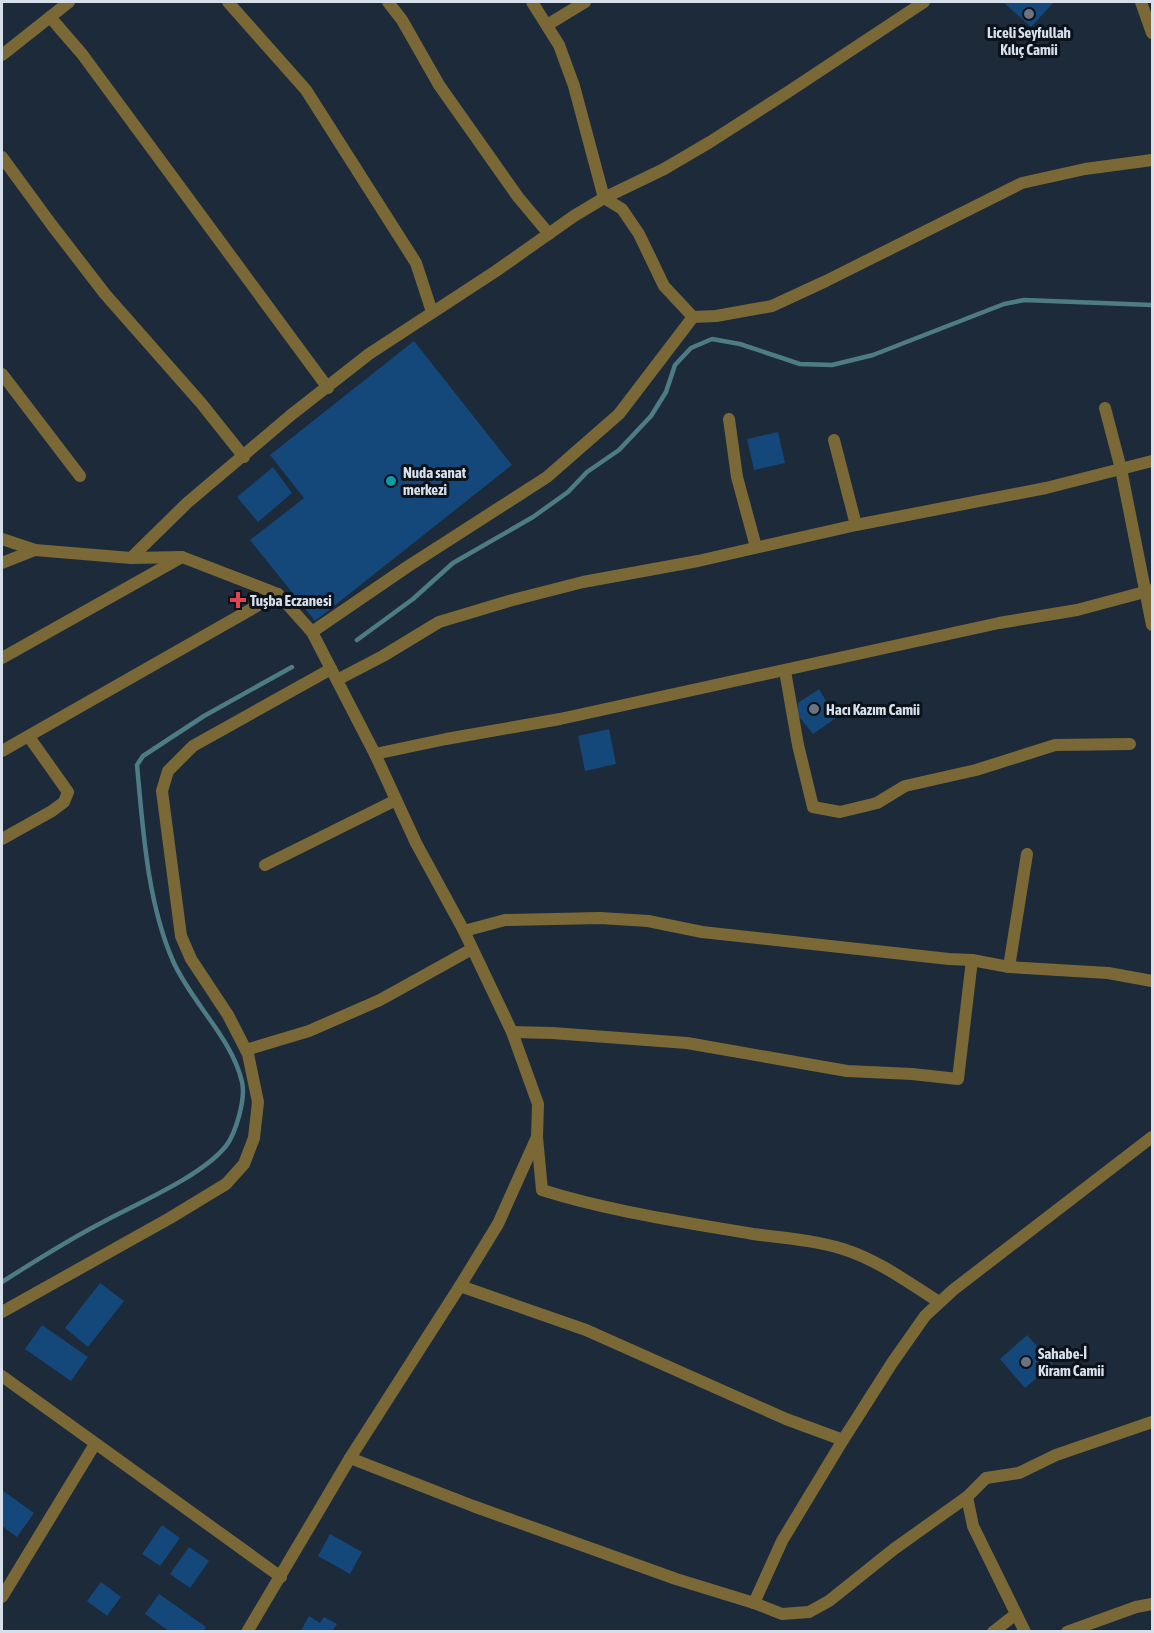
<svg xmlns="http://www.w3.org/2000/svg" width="1154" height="1633" font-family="'Asap Condensed',sans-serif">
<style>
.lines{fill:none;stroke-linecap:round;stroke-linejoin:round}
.stream{stroke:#4e7c84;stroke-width:4.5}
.building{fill:#14477a}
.minor{stroke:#7a6936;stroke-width:12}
.tertiary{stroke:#7a6936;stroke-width:12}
.worship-dot{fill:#6b7280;stroke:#0c121a;stroke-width:2}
.culture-dot{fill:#0f9aa8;stroke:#0c121a;stroke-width:2}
.health-dot{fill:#e0444e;stroke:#0c121a;stroke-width:2}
.labels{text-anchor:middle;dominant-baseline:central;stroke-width:6;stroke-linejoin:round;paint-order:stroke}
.poi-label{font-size:15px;font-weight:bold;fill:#d6dfea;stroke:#0c121a;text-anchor:start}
</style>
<rect width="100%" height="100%" fill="#1c2a3a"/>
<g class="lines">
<g class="stream">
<polyline points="357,640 413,599 453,563 533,517 568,492 587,472 619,450 651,416 666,392 675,365 691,348 712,339 740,344 800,364 832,365 873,355 1004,304 1024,300 1152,305"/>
<path d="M2 1282C35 1261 68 1240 103 1222 138 1203 202 1176 226 1146 236 1133 246 1098 242 1082 232 1038 191 1002 173 961 147 901 143 829 137 765L143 756 204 716 292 667"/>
</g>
</g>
<g class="building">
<polygon points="1003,2 1054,2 1031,27"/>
<polygon points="414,341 512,465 315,621 250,540 304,498 270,455"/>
<polygon points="778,432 785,463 754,470 747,439"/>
<polygon points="273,467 292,493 258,522 237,497"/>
<polygon points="819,689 836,718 813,734 797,714 798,703"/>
<polygon points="609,729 616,764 585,771 578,736"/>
<polygon points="100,1283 124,1301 88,1347 65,1328"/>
<polygon points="42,1325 88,1357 71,1381 25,1349"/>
<polygon points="1027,1335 1053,1364 1025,1388 1000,1359"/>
<polygon points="2,1490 34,1513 17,1537 2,1526"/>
<polygon points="162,1525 180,1538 160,1566 142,1554"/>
<polygon points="330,1534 362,1552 350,1574 318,1556"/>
<polygon points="189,1547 209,1561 190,1588 170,1574"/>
<polygon points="101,1582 121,1597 107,1616 87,1601"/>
<polygon points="159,1594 206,1627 203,1632 170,1632 145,1614"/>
<polygon points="309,1616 320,1623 324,1617 337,1624 333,1630 336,1632 300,1632"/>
</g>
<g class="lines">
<g class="minor">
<polyline points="228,2 306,90 416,263 432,312"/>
<polyline points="388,2 402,20 439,85 518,197 549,234"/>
<polyline points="532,2 559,45 574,86 604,198 622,209 639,234 664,286 693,317"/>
<polyline points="1141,2 1152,33"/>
<polyline points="50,17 82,54 328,388"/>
<polyline points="547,25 585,2"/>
<polyline points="2,55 69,2"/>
<polyline points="2,157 51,224 105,294 201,403 244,457"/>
<polyline points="2,374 80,476"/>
<polyline points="1105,408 1121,469 1152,625"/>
<polyline points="729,419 737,477 756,547"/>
<polyline points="834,440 856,525"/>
<polyline points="131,558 187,503 291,415 369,354 496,271 574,216 604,198 664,169 710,142 791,90 924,2"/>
<polyline points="2,563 35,550"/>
<polyline points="312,632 407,567 547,477 619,414 693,317 716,316 772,306 826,281 1022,183 1085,169 1152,160"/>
<polyline points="2,658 182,557"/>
<polyline points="785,671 798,745 813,807 840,812 877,803 905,786 976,770 1055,745 1130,744"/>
<polyline points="337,680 383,656 439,622 509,601 583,582 698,561 856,525 1046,488 1152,461"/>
<polyline points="2,751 278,594"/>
<polyline points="375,754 446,739 560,719 999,623 1077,610 1152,590"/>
<polyline points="2,839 52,811 64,802 68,792 29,737"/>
<polyline points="265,865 396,800"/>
<polyline points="1009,967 1027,854"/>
<polyline points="512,1032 552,1033 687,1043 847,1071 912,1074 958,1079 972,960"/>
<polyline points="246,1050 309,1031 380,1000 472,949"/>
<path d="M537 1137 542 1190C608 1211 684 1222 753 1234 783 1238 814 1240 843 1249 878 1260 909 1283 939 1302"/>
<polyline points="460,1286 586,1330 786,1419 843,1440"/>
<polyline points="2,1312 170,1218 226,1184 244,1164 254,1138 258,1102 248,1054 228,1015 191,959 181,936 162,791 168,771 193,746 331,669"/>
<polyline points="2,1376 281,1577"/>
<polyline points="350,1458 473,1506 676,1579 754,1603 782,1614 809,1612 829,1601 894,1549 967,1497 986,1478 1019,1473 1056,1455 1152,1422"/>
<polyline points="967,1497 973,1526 1025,1632"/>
<polyline points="2,1597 95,1444"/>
<polyline points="754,1603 782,1541 843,1440 892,1363 925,1316 953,1290 1152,1137"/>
<polyline points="993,1632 1016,1614"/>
<polyline points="1067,1632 1136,1607 1152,1604"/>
</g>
<g class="tertiary">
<polyline points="2,539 35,550 131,558 182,557 278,594 312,632 375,754 416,843 464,931 512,1032 538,1104 537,1137 498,1224 460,1286 350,1458 247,1632"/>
<polyline points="464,931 505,920 600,918 648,921 702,932 949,959 972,960 1009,967 1108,973 1152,981"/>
</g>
</g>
<g class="worship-dot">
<circle cx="1029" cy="14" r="6"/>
<circle cx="814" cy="709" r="6"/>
<circle cx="1026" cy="1362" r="6"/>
</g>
<circle class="culture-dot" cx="391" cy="481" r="6"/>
<path class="health-dot" d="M235 591h6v6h6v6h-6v6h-6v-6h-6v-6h6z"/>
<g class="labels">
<g class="poi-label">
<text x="1029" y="32" text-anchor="middle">Liceli Seyfullah<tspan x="1029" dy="17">Kılıç Camii</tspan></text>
<text x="403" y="472">Nuda sanat<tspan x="403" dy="17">merkezi</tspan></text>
<text x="250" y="600">Tuşba Eczanesi</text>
<text x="826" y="709">Hacı Kazım Camii</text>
<text x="1038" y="1353">Sahabe-İ<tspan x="1038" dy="17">Kiram Camii</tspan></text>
</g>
</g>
<rect width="1154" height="1633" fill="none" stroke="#d6dfea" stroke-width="6"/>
</svg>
